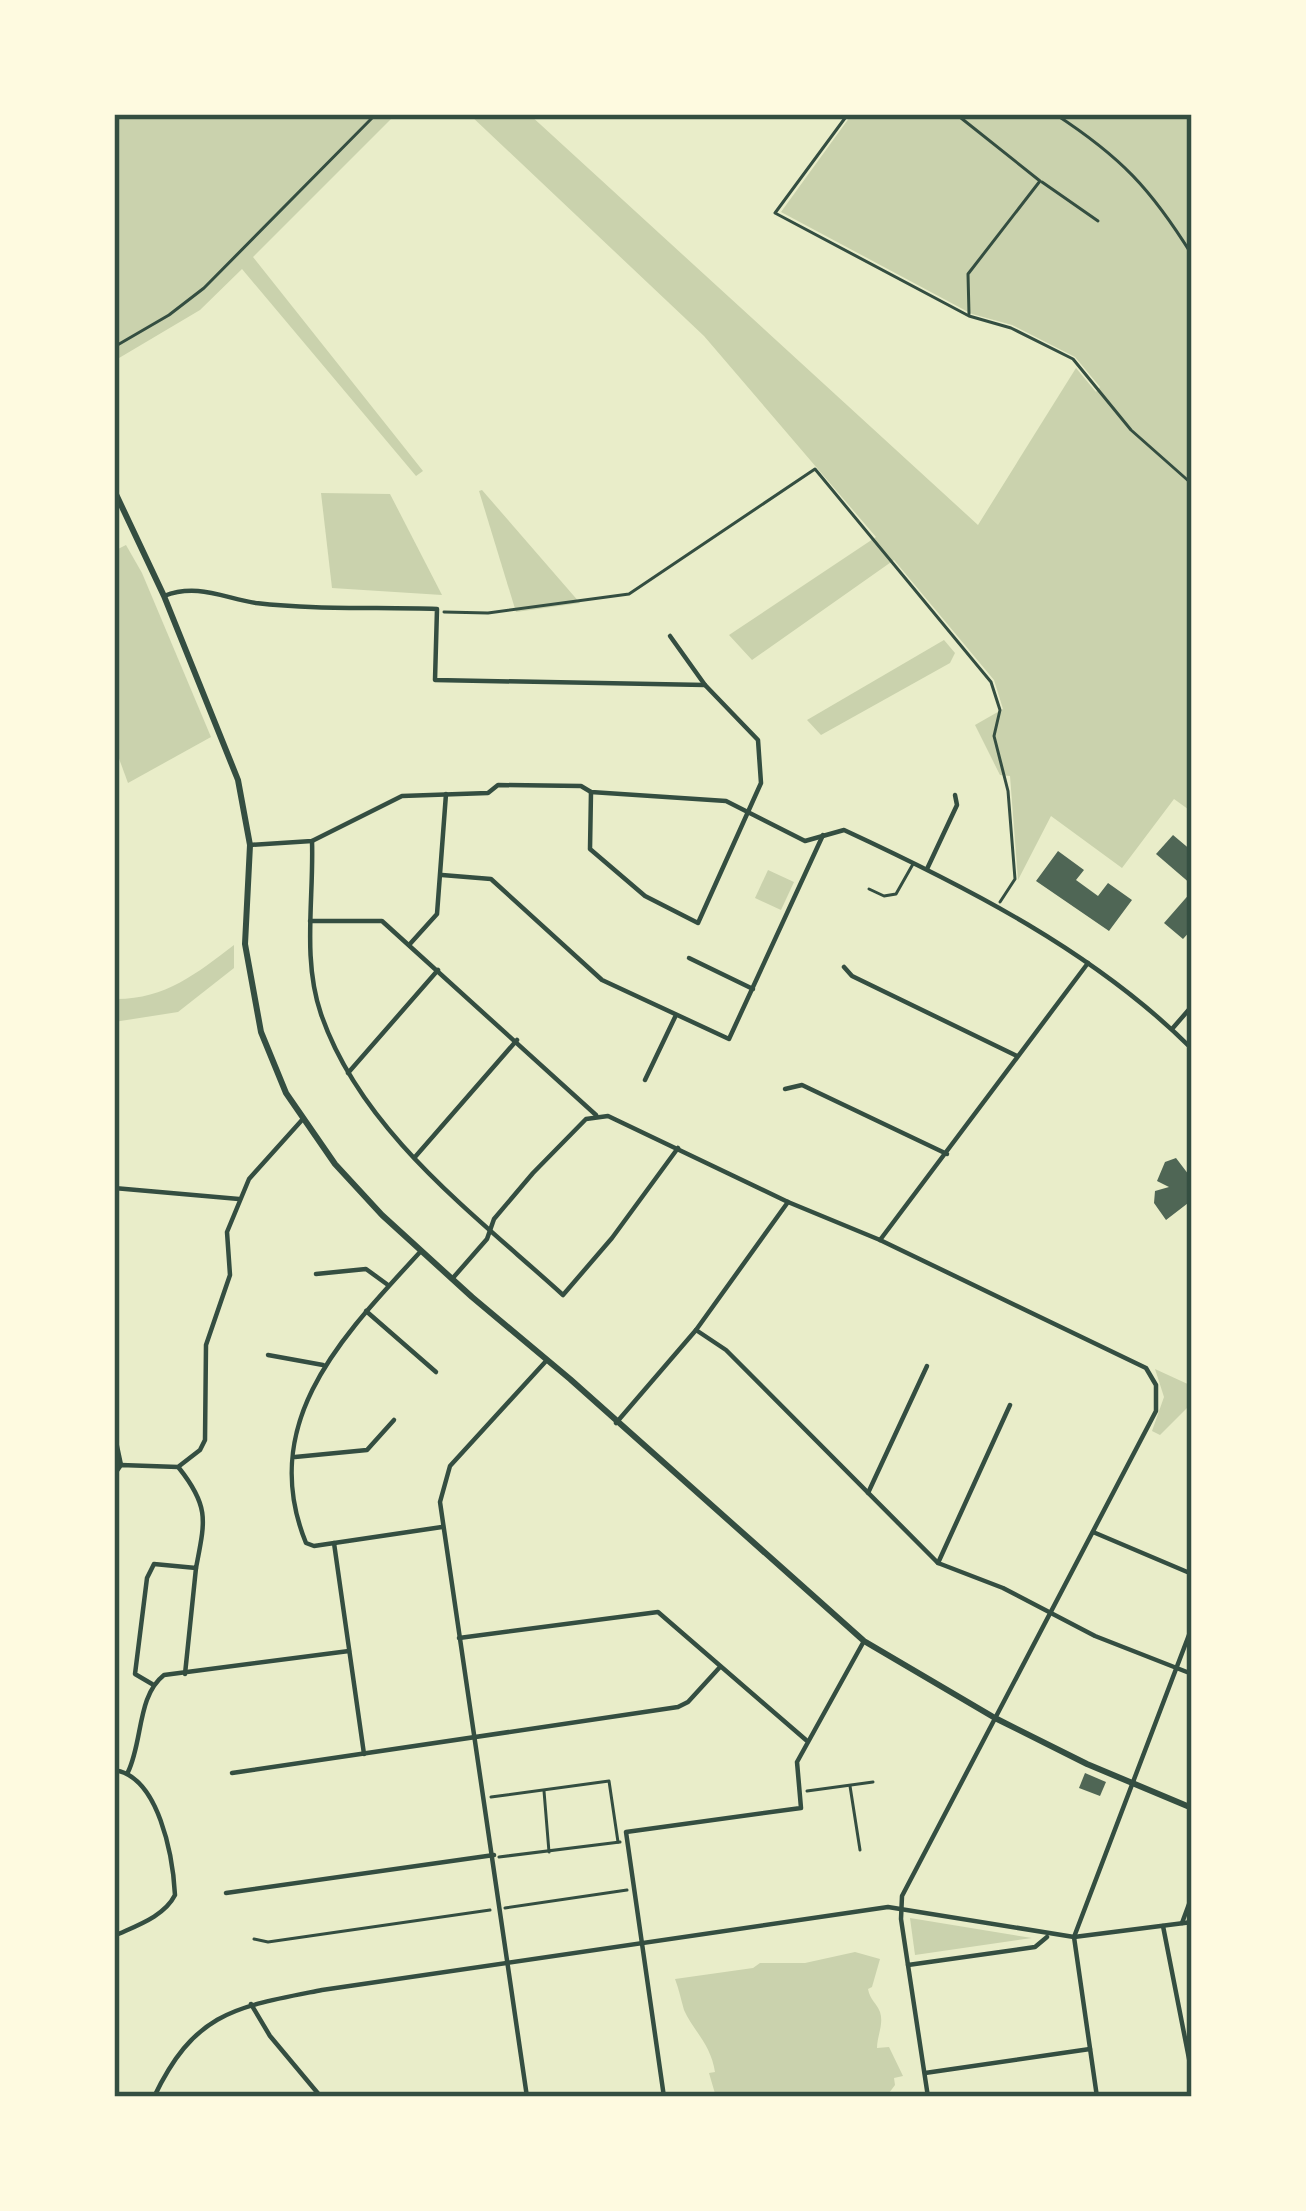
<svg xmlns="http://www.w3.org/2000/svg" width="1306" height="2211" font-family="Literata,serif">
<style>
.green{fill:#cad2ad}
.building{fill:#4f6655}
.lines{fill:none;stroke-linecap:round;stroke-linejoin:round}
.path{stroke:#344e41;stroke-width:3}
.service{stroke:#344e41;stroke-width:3}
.minor{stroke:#344e41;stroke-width:4.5}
.tertiary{stroke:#344e41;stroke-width:6}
.neatline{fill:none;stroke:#344e41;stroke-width:4.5}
</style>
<rect width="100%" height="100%" fill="#e9edc9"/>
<g class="green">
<polygon points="114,114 133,114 141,119 163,114 396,114 253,257 423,471 416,476 242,269 200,310 114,361"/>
<polygon points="469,114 529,114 978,525 1076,368 1096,392 1100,387 1075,357 1012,325 972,314 781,212 852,114 1192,114 1192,812 1174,799 1122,868 1051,816 1018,880 1010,776 1000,775 975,725 1003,709 994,680 894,560 752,660 729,635 876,537 704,336"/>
<polygon points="482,490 580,603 516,612 479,491"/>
<polygon points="321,493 390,494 442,595 332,588"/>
<polygon points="126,545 142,573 211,737 128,783 114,745 114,551"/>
<polygon points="944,640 955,653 950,663 821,735 807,720"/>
<polygon points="768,870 794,882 781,910 755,898"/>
<path d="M234 945V968L178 1012 114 1022V999C164 1000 196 974 234 945Z"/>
<polygon points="1155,1369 1192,1386 1189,1406 1160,1435 1152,1431 1164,1397"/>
<polygon points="910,1918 1032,1938 915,1955"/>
<path d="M855 1952 880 1959 872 1987 868 1989C870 2000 876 2002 880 2012 884 2024 877 2036 877 2048L889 2047 903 2076 894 2078 895 2085 886 2097H716L709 2073 715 2072C711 2044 692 2029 684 2010 681 2000 679 1989 675 1979L753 1968 760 1963H805Z"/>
</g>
<g class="building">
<polygon points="1173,835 1192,851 1192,885 1156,854"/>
<polygon points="1058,851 1084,870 1076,880 1098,896 1108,883 1132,900 1109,931 1036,881"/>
<polygon points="1192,891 1192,929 1183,939 1164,923"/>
<polygon points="1176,1158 1192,1179 1192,1200 1166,1220 1154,1203 1155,1191 1169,1187 1157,1181 1165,1162"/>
<polygon points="1085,1773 1106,1782 1100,1796 1079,1788"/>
</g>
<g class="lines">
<g class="path">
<polyline points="848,114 775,213 969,316 1011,328 1073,359 1131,430 1192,484"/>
<polyline points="956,114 1040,181 968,274 969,314"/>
<path d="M1055 114C1121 157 1151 189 1192 255"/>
<polyline points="1042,182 1098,221"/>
<polyline points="114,347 169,315 204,288 376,114"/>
<polyline points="444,612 488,613 629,594 815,469 991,682 1000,710 994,736 1008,791 1015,879 1000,902"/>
<polyline points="850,1786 860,1850"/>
<polyline points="544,1791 549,1852"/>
<polyline points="807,1791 873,1782"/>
<polyline points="491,1797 609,1781 618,1842"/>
<polyline points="499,1857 620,1842"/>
<polyline points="505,1908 627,1890"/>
<polyline points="254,1939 268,1942 490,1910"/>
</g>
<polyline class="service" points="869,889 884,896 896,894 913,864"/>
<g class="minor">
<path d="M164 596C197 583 224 598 256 603 315 610 378 607 437 609L435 680 705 685 758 740 761 783 698 923 645 896 590 849 591 792"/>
<polyline points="670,636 705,685"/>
<path d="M312 841C314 898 302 959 321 1014 361 1131 474 1214 563 1295L612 1238 678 1148"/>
<path d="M250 845 312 841 402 796 488 793 498 785 581 786 591 792 726 801 805 841 844 830C967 887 1095 952 1192 1049"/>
<polyline points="927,869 957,805 955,795"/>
<polyline points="442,875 491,879 602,980 729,1039 823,835"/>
<polyline points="310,921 382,921 596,1115"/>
<polyline points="409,945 437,914 446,794"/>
<polyline points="689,958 753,989"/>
<polyline points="844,967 852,976 1017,1056"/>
<polyline points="1172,1029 1192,1006"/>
<polyline points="348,1073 438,970"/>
<polyline points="645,1080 676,1015"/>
<polyline points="785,1089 802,1085 947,1154"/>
<polyline points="415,1157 517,1040"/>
<polyline points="114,1188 239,1199"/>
<polyline points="880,1240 1088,963"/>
<path d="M421 1251C346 1333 256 1420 306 1543L314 1546 442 1527"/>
<polyline points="316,1274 366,1269 388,1285"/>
<polyline points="452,1279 487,1239 494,1219 533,1173 586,1119 608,1116 788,1202 880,1240 1146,1368 1156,1385 1156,1411 902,1896 901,1919 928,2097"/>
<polyline points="366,1311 436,1372"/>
<polyline points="696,1330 726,1350 938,1563 1003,1588 1095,1636 1192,1674"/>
<polyline points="268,1355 323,1365"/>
<polyline points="616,1423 696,1330 788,1202"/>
<polyline points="114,1432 121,1465"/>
<polyline points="295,1457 367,1450 394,1420"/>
<polyline points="114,1475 121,1465 178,1467 200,1450 205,1440 206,1345 230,1275 227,1232 249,1179 302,1120"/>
<polyline points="868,1493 927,1366"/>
<polyline points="1093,1532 1192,1574"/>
<polyline points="334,1543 364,1754"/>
<polyline points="938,1563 1010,1405"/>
<polyline points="459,1638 658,1612 806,1740"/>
<polyline points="185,1674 196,1568"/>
<path d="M152 1684 135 1674 147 1578 154 1564 196 1568C205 1521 210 1507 179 1468"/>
<path d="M114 1770C159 1776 173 1857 175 1895 164 1917 135 1926 114 1936"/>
<path d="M128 1772C143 1741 137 1696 164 1675L349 1651"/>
<polyline points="232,1773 678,1707 688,1702 720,1667"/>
<polyline points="226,1893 494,1855"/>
<polyline points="1182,1923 1192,1896"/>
<polyline points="1163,1926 1192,2074"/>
<polyline points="908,1965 1035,1947 1047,1937"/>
<polyline points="251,2004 270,2036 321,2097"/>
<polyline points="925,2073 1090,2049"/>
<path d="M154 2097C195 2011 236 2007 322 1990L888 1907 1074 1937 1192 1922"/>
<polyline points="527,2097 440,1502 450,1466 547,1360"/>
<polyline points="664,2097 626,1832 801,1808 797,1762 864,1641"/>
<polyline points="1097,2097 1074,1937 1192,1627"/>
</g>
<polyline class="tertiary" points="114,490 164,596 238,780 250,845 245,944 261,1032 286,1093 335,1164 382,1215 472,1297 570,1379 864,1641 995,1718 1087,1764 1192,1808"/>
</g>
<rect width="1306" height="2211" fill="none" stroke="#fefae0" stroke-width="234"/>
<rect x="117" y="117" width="1072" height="1977" class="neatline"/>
</svg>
